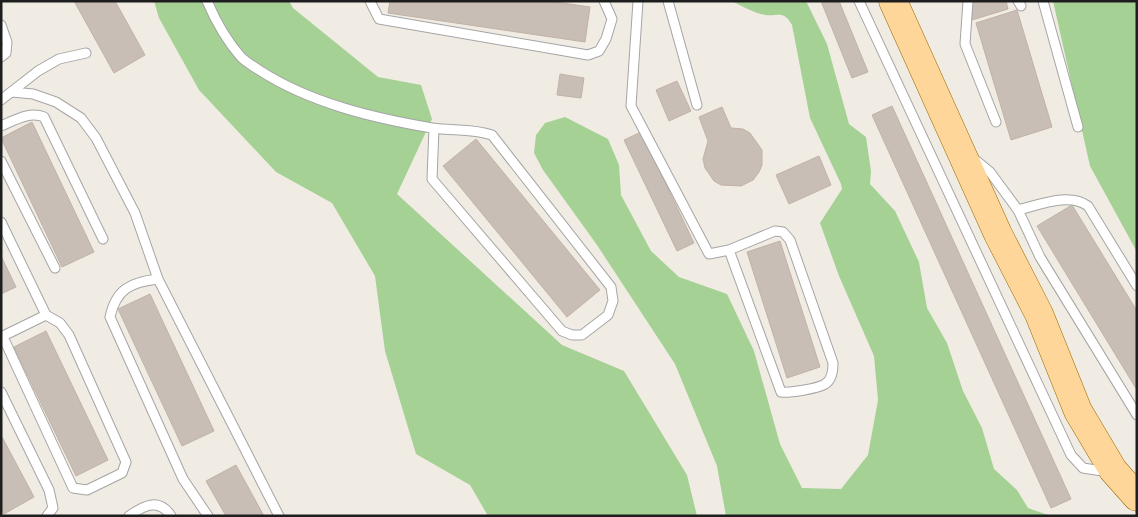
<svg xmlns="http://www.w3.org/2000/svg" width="1138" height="517" font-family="Rubik,sans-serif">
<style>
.forest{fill:#a5d195}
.building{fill:#c8beb6;stroke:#c2b2a5}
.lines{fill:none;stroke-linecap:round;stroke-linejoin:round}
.lane-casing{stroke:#a5a5a5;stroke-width:11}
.primary-casing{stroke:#986a00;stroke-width:29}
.lane{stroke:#fff;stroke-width:9}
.primary{stroke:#ffd699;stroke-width:28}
</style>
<rect width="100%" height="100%" fill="#f0ece3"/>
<g class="forest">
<polygon points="154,1 289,1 293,8 378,77 421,85 432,119 397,194 562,345 624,371 687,475 697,516 488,516 470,485 416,454 385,351 375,276 332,203 276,172 199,90 159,18"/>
<path d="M732 1H806L827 44 849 124 866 137 871 171 870 184 895 211 919 262 927 308 947 343 963 391 982 428 994 469 1017 490 1028 508 1051 516H726L717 466 675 364 597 245 543 170 534 153 536 135 545 123 565 117 608 139 619 165 621 195 651 251 679 277 727 294 754 351 780 444 802 488 841 489 868 455 878 400 874 356 839 276 820 223 842 189 841 184 810 118 792 25C783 9 778 17 765 15 754 13 742 6 732 1Z"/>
<polygon points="1053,1 1137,1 1137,252 1090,166"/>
</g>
<g class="building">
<polygon points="74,1 115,1 145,55 114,73"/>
<polygon points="390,1 549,1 590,7 585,42 388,13"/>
<polygon points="821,1 839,1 868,72 852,78"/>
<polygon points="977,1 1006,1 1008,9 972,20 968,4"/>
<polygon points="1017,10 1052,127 1011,140 976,23"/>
<polygon points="560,74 584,78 581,98 557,95"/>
<polygon points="677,81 691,111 669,121 656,90"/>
<polygon points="892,106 1071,499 1051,508 872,115"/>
<polygon points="722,107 731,128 743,129 750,133 762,150 762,165 759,172 753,180 741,186 721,185 714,181 705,168 703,159 708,141 699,117"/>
<polygon points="32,122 94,252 62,267 1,138"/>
<polygon points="641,132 694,243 677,251 624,140"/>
<polygon points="476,139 600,290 567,317 443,166"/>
<polygon points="819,156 831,185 789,204 776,175"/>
<polygon points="1072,205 1137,311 1137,390 1037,226"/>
<polygon points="780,241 820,367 787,378 747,252"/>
<polygon points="1,256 16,287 1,294"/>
<polygon points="150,294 214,431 182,446 118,309"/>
<polygon points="46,331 108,460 76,476 14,347"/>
<polygon points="1,435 34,497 4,514 1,508"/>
<polygon points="236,465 264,516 226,516 206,481"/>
</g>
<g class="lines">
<defs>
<g id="lane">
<path d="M207 1C216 22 226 40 241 57 246 62 253 66 259 70 310 103 373 118 432 128 453 131 472 128 492 135L611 287 613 301 608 315 582 335H572L562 331 432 179 434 128"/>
<polyline points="370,1 379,19 588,55 599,51 606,39 612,19 604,1"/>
<path d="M638 1 631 106 709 254 729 250 775 231 783 232 790 240 833 363C833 371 832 380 825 384 817 389 789 393 781 392L729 250"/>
<polyline points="668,1 697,105"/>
<polyline points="859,1 1071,455 1083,468 1109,472"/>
<polyline points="968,1 965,44 996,122"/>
<polyline points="1018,1 1021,6"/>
<polyline points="1043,1 1078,127"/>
<polyline points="1,25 7,42 6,53 1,57"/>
<polyline points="12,92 33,94 56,102 81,118 96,138 135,213 158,279 279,516"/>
<polyline points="1,100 38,71 59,59 86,53"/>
<path d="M1 126C15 120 30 111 44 117L103 239"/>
<path d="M973 158 990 172 1018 210C1039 205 1069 192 1088 206L1137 286"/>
<polyline points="1,161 55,268"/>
<polyline points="1018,210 1040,257 1137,415"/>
<polyline points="1,222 46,315 1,337"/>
<path d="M158 279C131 282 116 289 110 317L183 479 208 516"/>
<polyline points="3,337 73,488 87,490 122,473 126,462 69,335 60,323 46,315"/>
<polyline points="1,392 49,490 53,508 47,516"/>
<path d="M129 516C143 506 159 497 171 516"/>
</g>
<polyline id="primary" points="893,1 998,234 1039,314 1078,411 1113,470 1137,497"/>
</defs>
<use href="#lane" class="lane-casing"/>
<use href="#primary" class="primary-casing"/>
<use href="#lane" class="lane"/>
<use href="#primary" class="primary"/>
</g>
<rect width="1138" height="517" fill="none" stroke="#1e1e1e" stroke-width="5"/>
</svg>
